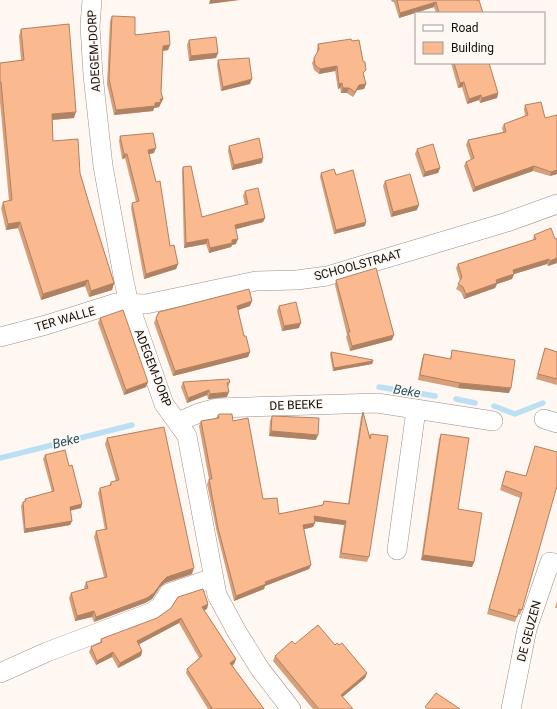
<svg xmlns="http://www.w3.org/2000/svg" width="557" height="709" font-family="Roboto,sans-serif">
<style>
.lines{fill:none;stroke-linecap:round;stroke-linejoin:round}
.stream{stroke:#bbe0f3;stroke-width:5.5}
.minor-casing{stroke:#9c9089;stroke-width:20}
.minor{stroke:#fff;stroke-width:19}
.wall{fill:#d79f7a}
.shaded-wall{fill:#af8263}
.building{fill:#fab98e;stroke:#af8263}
.labels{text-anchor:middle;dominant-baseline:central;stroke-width:3;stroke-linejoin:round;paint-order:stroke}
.street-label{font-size:12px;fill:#130f0c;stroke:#fef7f2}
.water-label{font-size:13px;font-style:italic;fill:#265266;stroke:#fef7f2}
</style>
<rect width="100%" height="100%" fill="#fef7f2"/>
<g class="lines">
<g class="stream">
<polyline points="379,387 435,396"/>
<polyline points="456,399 475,403"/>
<polyline points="494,406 515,414 543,403"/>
<polyline points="0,458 132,425"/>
</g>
<defs>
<g id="minor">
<polyline points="92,0 90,26 93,75 103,166 124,281 129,304 164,404 187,436 217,595 237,632 260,669 291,709"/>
<polyline points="0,337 46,325 116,303 146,304 256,281 297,280 327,276 507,222 557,204"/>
<polyline points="544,419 557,423"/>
<polyline points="178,422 199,413 217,408 377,403 493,421"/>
<polyline points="397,550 416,410"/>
<polyline points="0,673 47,652 150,613 160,607 169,593 213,578"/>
<polyline points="511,709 527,629 550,562 557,564"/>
</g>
</defs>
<use href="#minor" class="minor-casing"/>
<use href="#minor" class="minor"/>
</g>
<g class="wall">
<polygon points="391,0 477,0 483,13 436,13 434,7 399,18 394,2 392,2"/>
<polygon points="112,16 135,35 170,45 168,50 163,51 161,92 163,99 159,107 154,108 153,111 114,115 107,84 110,21"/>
<polygon points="21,29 74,118 52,120 53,141 80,173 91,210 114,283 112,290 89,297 85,286 41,300 18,228 6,230 1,208 3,202 9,201 0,102 0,63 21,60 19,36"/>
<polygon points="189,40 218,53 216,58 189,61 187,45"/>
<polygon points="318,44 364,75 366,84 364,89 357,90 353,97 347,93 341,93 340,88 338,89 335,71 319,74 314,70 312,63 317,53 317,49"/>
<polygon points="218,60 250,84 221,91 217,65"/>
<polygon points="451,63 489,63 498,93 497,98 480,103 479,100 467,104 462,87 458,88"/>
<polygon points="525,105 557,174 550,176 533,171 473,192 464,166 466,162 471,160 466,145 468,140 503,132 502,128 504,124 525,116 524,109"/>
<polygon points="120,136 154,153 149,154 170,246 178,264 176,269 144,279 131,208 132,203 136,202 125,158 122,159 119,141"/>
<polygon points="229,146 262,163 232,170 228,151"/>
<polygon points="417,149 440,168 438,173 423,177 415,154"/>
<polygon points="183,167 202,217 245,205 243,196 245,191 265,218 263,222 236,229 236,244 232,245 231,247 209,253 206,244 184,248 182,171"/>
<polygon points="321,173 365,226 334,234 320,177"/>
<polygon points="385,181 417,210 391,217 383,186"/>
<polygon points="534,235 555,239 557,238 557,263 548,266 547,264 514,274 512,279 497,284 495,288 464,299 461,292 456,289 460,281 456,268 458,264 533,240"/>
<polygon points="336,280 392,340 350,351 346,337 347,335 335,285"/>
<polygon points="250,306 238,310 244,336 250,352 248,357 173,376 154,323 156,318"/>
<polygon points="279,306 299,328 282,331 277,311"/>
<polygon points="100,318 146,387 124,395 98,323"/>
<polygon points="545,348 557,352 557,385 536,379"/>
<polygon points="452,350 509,393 458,388 418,380 422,359 424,354 450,359"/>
<polygon points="331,352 373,361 372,364 333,371 330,355"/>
<polygon points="183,382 230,382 228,387 227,397 208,399 207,395 187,403 181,387"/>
<polygon points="363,412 370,437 371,434 369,557 367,562 339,558 344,525 315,521 315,523 313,527 304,529 311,565 309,569 265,586 264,589 234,601 217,533 207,484 209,479 199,426 201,421 216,418 218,415 233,421 263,499 279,514 322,505 324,501 348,504 361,417"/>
<polygon points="272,416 316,440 269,436 270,421"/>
<polygon points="441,434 458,509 474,562 472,567 421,560 439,439"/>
<polygon points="107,438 192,574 165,583 160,587 152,599 145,603 94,622 92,617 75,621 69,598 71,593 85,589 84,587 86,582 104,577 94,537 96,531 105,530 98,493 100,488 109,486 111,482 116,481 105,444"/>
<polygon points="535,446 522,610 520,615 518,614 515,622 487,614 520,498 500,490 506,471 526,476"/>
<polygon points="45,455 69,466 82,504 81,508 70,511 72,521 70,525 24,533 21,506 23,502 24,502 25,499 52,492 43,459"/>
<polygon points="557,601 557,608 555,608"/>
<polygon points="208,604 207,609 204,610 236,659 234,664 232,665 264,709 208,709 186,673 187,669 199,658 179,623 139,644 142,651 141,656 118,668 112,657 96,665 89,652 91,647 100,642 101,639"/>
<polygon points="295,644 335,645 367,673 365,678 342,697 353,709 313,709 273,661 275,656"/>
</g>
<g class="shaded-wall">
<polygon points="210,0 240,0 209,4"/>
<polygon points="436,2 434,7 399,18 400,13"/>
<polygon points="170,45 168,50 162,51 163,46"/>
<polygon points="218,53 216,58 189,61 191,56"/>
<polygon points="337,66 335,71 319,74 320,69"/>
<polygon points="252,79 250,84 221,91 223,87"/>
<polygon points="464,82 462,87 458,88 460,83"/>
<polygon points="342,83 340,88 338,89 339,84"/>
<polygon points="366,84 364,89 357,90 353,97 355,92 359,85"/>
<polygon points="343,88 349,88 347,93 341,93"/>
<polygon points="498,93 497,98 480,103 482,98"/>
<polygon points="481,95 479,100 467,104 469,99"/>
<polygon points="160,99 163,99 159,107 154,108 153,111 114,115 116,110 155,103"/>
<polygon points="76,112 74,118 50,120 52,114"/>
<polygon points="156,148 154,153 146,155 148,150"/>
<polygon points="124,154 127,154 125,158 122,159"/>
<polygon points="263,158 262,163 232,170 234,165"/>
<polygon points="534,166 533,171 473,192 475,187"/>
<polygon points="440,168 438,173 423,177 425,172"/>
<polygon points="557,170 557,174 550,176 551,172"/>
<polygon points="419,205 417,210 391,217 393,212"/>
<polygon points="265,218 263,222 233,230 235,225"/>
<polygon points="20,222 18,228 6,230 8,224"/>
<polygon points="366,222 365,226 334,234 336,230"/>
<polygon points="208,239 206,244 184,248 186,243"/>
<polygon points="238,239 236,244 232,245 231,247 209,253 210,248 232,240"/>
<polygon points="557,258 557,263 548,266 550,261"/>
<polygon points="549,259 547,264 511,275 513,270"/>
<polygon points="178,264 176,269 144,279 146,274"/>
<polygon points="514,274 512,279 497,284 495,288 464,299 466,294 496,280"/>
<polygon points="88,280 85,286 41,300 43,294"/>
<polygon points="114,283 112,290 89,297 91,291"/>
<polygon points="252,301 250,306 235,311 237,306"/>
<polygon points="301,323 299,328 282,331 284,326"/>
<polygon points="394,335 392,340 350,351 352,346"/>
<polygon points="250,352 248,357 173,376 175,371"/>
<polygon points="373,361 372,364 333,371 334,368"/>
<polygon points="148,382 146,387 124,395 126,390"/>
<polygon points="460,383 511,388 509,393 458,388"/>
<polygon points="209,390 207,395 187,403 188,398"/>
<polygon points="229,392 227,397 208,399 210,394"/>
<polygon points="271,431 318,435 316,440 269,436"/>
<polygon points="82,504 81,508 68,511 70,507"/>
<polygon points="314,516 346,521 344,525 312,521"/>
<polygon points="72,521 70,525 24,533 25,529"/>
<polygon points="315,523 313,527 301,530 303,525"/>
<polygon points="423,555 474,562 472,567 421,560"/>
<polygon points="311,565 309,569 265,586 264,589 234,601 236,596 265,582"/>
<polygon points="194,568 192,574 165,583 160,587 152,599 145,603 94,622 96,617 162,582 167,577"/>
<polygon points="208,604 207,609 200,612 202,607"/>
<polygon points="94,611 92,617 75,621 77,616"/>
<polygon points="181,618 179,623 136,646 137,641"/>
<polygon points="142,651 141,656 118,668 120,663"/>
<polygon points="113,652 112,657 96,665 97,661"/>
<polygon points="236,659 234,664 229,668 230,663"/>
<polygon points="367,673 365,678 339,700 341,695"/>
</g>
<g class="building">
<polygon points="397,0 477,0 477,1 479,0 483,13 439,13 436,2 400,13"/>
<polygon points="112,16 135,17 135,35 169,31 170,45 163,46 161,92 163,99 160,99 161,102 155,103 155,106 116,110 109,79"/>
<polygon points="69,24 76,112 52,114 53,141 78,139 80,173 91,210 114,283 91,291 88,280 43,294 20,222 8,224 3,202 12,200 1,82 0,82 0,63 24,60 21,29"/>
<polygon points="216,37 218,53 191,56 189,40"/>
<polygon points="351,39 352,41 359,40 363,61 365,62 366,70 363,73 366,84 359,85 355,92 349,88 343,88 342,83 339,84 337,66 320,69 315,65 314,58 319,49 318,44"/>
<polygon points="249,58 252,79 223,87 218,60"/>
<polygon points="454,63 489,63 498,93 482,98 481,95 469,99 464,82 460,83"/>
<polygon points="541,102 545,118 557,115 557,170 551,172 534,166 475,187 466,162 474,158 468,140 506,132 504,124 528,115 525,105"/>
<polygon points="153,133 156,148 148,150 156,182 160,181 170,246 174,245 178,264 146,274 132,203 139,201 127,154 124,154 120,136"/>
<polygon points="259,138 263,158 234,165 229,146"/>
<polygon points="433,144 440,168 425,172 417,149"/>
<polygon points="191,166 202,217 248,204 245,191 258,188 265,218 235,225 238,239 232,240 232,243 210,248 208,239 186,243 183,167"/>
<polygon points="334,169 336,175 353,170 366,222 336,230 321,173"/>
<polygon points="410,174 419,205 393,212 385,181"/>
<polygon points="551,228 555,239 557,238 557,258 550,261 549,259 513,270 514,274 496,280 497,283 466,294 463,287 458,284 462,277 458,264 536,239 534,235"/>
<polygon points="376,268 394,335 352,346 348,332 350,332 336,280"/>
<polygon points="249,289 252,301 237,306 244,336 246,336 250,352 175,371 156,318 159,312"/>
<polygon points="296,302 301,323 284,326 279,306"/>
<polygon points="123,310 148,382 126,390 100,318"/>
<polygon points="545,348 557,352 557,379 538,374"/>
<polygon points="452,350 515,360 511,388 460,383 420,375 424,354 451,359"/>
<polygon points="331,352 373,360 373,361 334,368"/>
<polygon points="229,379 230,382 227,383 229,392 210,394 209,390 188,398 183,382"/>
<polygon points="363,412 370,439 371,434 388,436 369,557 341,553 346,521 314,516 315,523 303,525 311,565 265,582 266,584 236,596 218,528 209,479 212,479 201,421 219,418 218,415 220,414 232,414 233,421 248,418 263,499 277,498 279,514 323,505 324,501 349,504"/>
<polygon points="272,416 319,418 318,435 271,431"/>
<polygon points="164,427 194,568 167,577 162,582 154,593 147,598 96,617 94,611 77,616 71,593 88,588 86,582 107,577 96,531 107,529 100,488 111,485 111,482 119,480 107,438"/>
<polygon points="441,434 469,438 458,509 482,513 474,562 423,555"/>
<polygon points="535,446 557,452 557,486 522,610 519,609 517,617 489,609 522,493 502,485 506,471 526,476"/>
<polygon points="65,450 69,466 72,465 82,504 70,507 72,521 25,529 23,502 26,501 25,499 54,491 45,455"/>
<polygon points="203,589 208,604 202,607 236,659 230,663 264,709 210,709 212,708 187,669 202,656 181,618 137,641 142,651 120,663 113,652 97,661 91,647 102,642 101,639 157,618 171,608 178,597"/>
<polygon points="318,625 335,645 337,643 339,645 342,643 367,673 341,695 353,709 319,709 275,656 292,641 295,644"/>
<polygon points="436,693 460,709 428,709 425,707"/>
</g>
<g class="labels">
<g class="street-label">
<text transform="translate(94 51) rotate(-93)">ADEGEM-DORP</text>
<text transform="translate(358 265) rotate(-15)">SCHOOLSTRAAT</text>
<text transform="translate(65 319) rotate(-16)">TER WALLE</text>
<text transform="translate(153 368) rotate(69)">ADEGEM-DORP</text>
<text transform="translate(296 405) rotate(-2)">DE BEEKE</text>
<text transform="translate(529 631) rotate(-75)">DE GEUZEN</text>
</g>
<g class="water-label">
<text transform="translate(407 391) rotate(9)">Beke</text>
<text transform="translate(66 441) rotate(-14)">Beke</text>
</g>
</g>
<rect x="415" y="12" width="130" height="52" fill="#fef7f2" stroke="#a09a96"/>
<rect x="423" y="25" width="20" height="6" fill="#ffffff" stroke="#a09a96"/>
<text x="451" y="32" font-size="12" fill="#130f0c">Road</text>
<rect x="423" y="42" width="20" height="12" fill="#fab98e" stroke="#a09a96"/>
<text x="451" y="52" font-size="12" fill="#130f0c">Building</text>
</svg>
